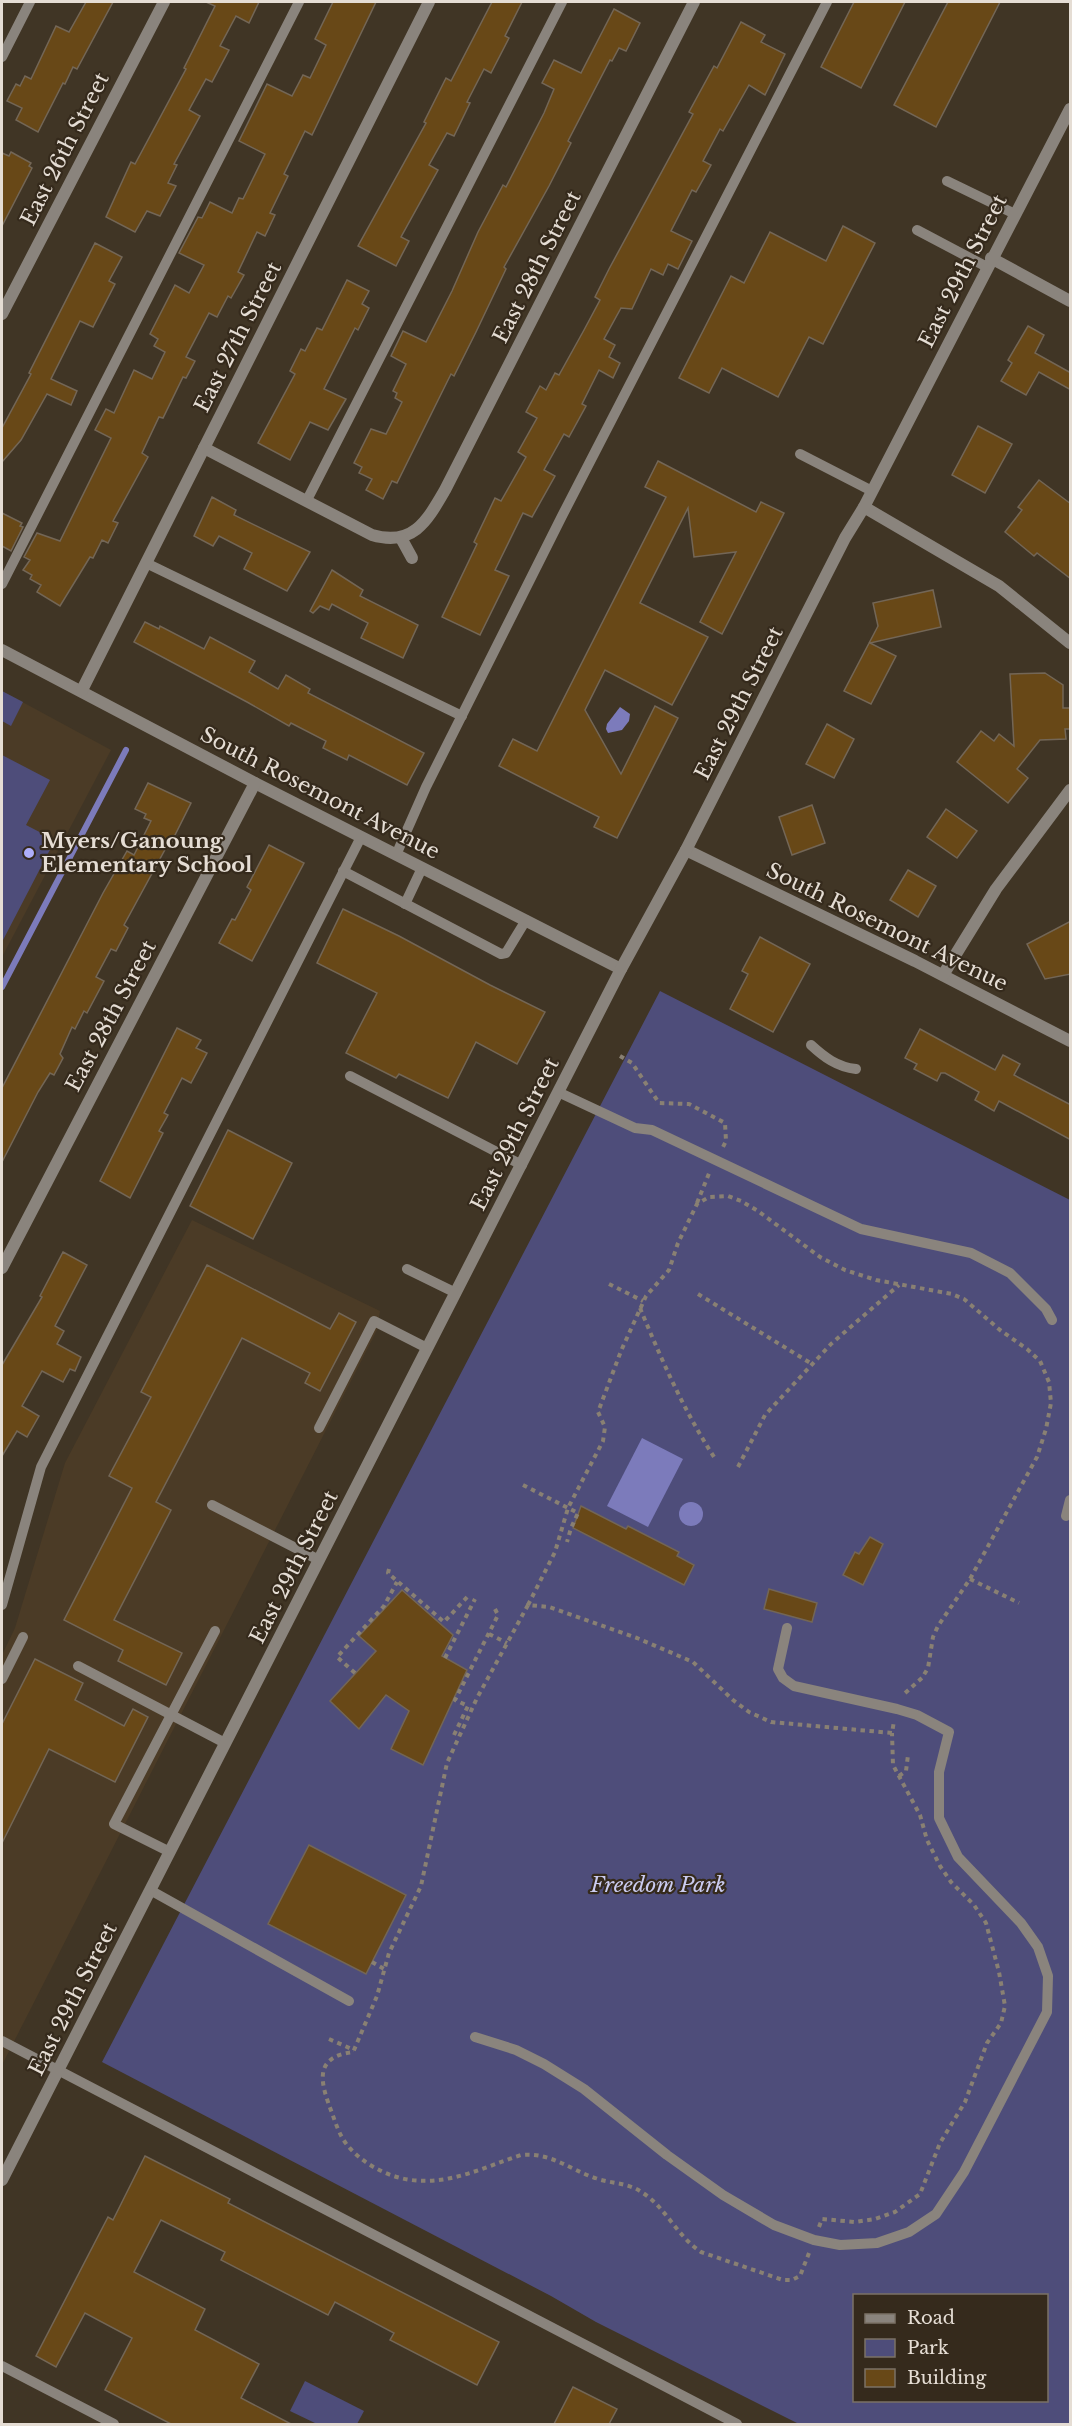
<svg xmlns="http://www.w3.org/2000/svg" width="1072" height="2426" font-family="'Libre Baskerville',serif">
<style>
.built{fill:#4b3b26}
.green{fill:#4e4d7a;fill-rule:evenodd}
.water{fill:#7c7bbb}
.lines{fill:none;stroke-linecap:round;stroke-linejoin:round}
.stream{stroke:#7c7bbb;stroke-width:6}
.building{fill:#684817;stroke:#736656;stroke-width:1.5}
.path{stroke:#898073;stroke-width:4;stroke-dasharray:4.5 4.5;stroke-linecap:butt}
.service{stroke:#8a847d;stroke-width:10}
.minor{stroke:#8a847d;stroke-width:12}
.tertiary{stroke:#8a847d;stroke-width:12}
.poi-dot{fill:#aeaefa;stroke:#352a1c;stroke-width:2}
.labels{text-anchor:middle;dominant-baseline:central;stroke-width:4.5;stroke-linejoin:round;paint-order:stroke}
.street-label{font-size:21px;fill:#e5ddd4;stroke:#352a1c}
.poi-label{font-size:21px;font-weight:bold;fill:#e5ddd4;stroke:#352a1c;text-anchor:start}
.park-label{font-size:21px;font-style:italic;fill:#cacbf0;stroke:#352a1c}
</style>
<rect width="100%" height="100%" fill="#403525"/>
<g class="built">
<polygon points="2,691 111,750 2,957"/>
<polygon points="192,1220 380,1311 377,1330 2,2065 2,1655 15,1628 65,1463"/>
</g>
<g class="green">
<polygon points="2,691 23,702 11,726 2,721"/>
<polygon points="2,755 50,780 26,825 55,840 2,942"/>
<path d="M660 991 1070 1200V2424H799L596 2322 551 2296 102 2062ZM854 2296H1046V2400H854Z"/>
<polygon points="305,2381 364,2411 357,2424 317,2424 290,2411"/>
</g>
<g class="water">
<polygon points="620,707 630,714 629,721 622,730 608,733 606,729 607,724"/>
<polygon points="642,1438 683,1459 648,1527 607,1506"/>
<circle cx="691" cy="1514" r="12"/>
</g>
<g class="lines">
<polyline class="stream" points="2,987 126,750"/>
</g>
<g class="building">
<polygon points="86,2 113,2 77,69 73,67 65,84 63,83 38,132 16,120 22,108 7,101 16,84 20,86 25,76 31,79 56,26 69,32"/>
<polygon points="206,2 259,2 249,23 236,16 220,46 229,50 212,82 206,79 189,110 200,116 174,164 177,165 168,183 176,186 160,216 147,211 135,232 106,217 131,162 135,164 186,69 184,68 215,6"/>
<polygon points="333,2 376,2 312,135 305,131 284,174 288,176 270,213 275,215 265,236 257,232 238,272 244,275 231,298 228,296 217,317 209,313 186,357 195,361 186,378 183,377 163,418 159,417 142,453 148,457 113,521 118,523 108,543 102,540 93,558 90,557 60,606 37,592 41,585 30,579 32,575 23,570 30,560 24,557 37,533 60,541 111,438 95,430 106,409 114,413 134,370 152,379 165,352 154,346 158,339 150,334 175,285 189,293 204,265 179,253 197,219 198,217 202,218 210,202 232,213 239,198 243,199 265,154 239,141 267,84 292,96 303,75 310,78 326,45 315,39"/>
<polygon points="492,2 522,2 505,36 509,38 491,73 484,69 467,102 470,103 454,136 447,133 429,165 438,170 401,237 409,241 396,266 358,246 426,123 424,122 446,78 451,81"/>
<polygon points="854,2 905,2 861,88 821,67"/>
<polygon points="948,2 1000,2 936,127 894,105"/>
<polygon points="614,9 640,23 626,51 619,48 612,61 610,60 568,141 571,143 549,186 504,267 506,269 476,332 454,376 451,374 397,483 392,481 383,499 366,490 372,479 359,473 362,467 354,463 371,429 386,434 402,402 395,398 397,393 393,391 406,364 391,356 403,331 426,342 452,291 478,232 503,185 506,187 544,113 554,89 542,83 554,60 581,73"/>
<polygon points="741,22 765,35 761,42 785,54 765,95 749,85 723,131 720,129 703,161 711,165 696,192 692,190 671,231 692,241 678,269 668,264 663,275 651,269 632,309 621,308 604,339 615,345 609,357 620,363 613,378 599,370 582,404 586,406 569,437 564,434 544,470 555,476 532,517 523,513 495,570 509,576 480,635 442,617 477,544 474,542 495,498 501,501 526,457 518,452 537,418 526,412 540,386 546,390 555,373 559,375 584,330 600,300 595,297 609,269 693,114 689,112 714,66 717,68"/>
<polygon points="11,152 31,163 29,166 32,168 2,226 2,153 9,156"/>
<polygon points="843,226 875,243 823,344 809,337 778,397 722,368 709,393 679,378 731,276 744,283 770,232 826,261"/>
<polygon points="95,243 122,257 109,281 115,284 93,327 80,321 51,379 77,391 71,405 47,394 21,440 2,462 2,428 31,374 29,373"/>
<polygon points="347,280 369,291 362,304 369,308 358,330 355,328 324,389 346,399 328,430 310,422 290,460 258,443 295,374 290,371 301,349 305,351 317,328 322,330"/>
<polygon points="1028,326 1044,335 1035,353 1071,373 1071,390 1039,372 1026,395 1001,381 1012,363 1008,360"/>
<polygon points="978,426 1012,444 985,493 952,475"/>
<polygon points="658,461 756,512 761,502 784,513 722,634 700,622 736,552 694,557 688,508 640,603 708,637 672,705 605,670 585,710 621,774 655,706 678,718 617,838 594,827 599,817 499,766 513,739 537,751 666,497 645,487"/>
<polygon points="1039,480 1071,504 1071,579 1037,553 1034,556 1005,532 1022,510 1018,507"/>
<polygon points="212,497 236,510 234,515 310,552 287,591 244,569 252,553 219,536 213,546 194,536"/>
<polygon points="2,513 22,523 20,526 23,527 11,551 2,546"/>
<polygon points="332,570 363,590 360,596 418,625 403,658 361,638 368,623 332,604 329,610 320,606 313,613 310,611"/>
<polygon points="933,590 941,627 870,643 896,656 871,704 844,691 878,626 873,603"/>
<polygon points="145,622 159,629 160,626 204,649 210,637 255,661 249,672 278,689 286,675 310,689 308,693 424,753 407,785 349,755 347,760 323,748 326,741 291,723 289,726 247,702 134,642"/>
<polygon points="1045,673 1063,685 1063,708 1071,708 1071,729 1065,729 1066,739 1040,740 1017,769 1028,778 1008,803 957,762 981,731 994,741 999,734 1014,746 1010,674"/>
<polygon points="827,724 854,739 834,778 806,764"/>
<polygon points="148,783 191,803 169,847 167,846 124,925 128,928 116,951 111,949 96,977 104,981 87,1013 84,1011 75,1029 72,1027 60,1054 63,1058 54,1075 50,1073 38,1092 2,1162 2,1088 103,893 127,851 134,855 151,821 144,818 146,814 135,809"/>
<polygon points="812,805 825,843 792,855 779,817"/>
<polygon points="946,809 977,831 957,858 927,837"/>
<polygon points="269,845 304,863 252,961 219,943 232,919 235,920 251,890 247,887"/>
<polygon points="908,870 936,886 918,917 890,900"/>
<polygon points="343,909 399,936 490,985 545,1012 517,1064 476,1042 448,1098 399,1074 396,1078 346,1053 377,993 317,963"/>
<polygon points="1071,921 1071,974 1045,979 1027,944"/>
<polygon points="760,937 810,964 773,1032 730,1009 748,974 742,971"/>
<polygon points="177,1028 201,1040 196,1048 207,1053 191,1083 182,1078 164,1113 168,1115 159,1131 163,1133 130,1198 100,1181"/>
<polygon points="920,1029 995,1070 1003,1055 1020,1064 1014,1075 1071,1105 1071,1140 999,1101 994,1111 975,1100 979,1092 945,1073 941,1073 937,1081 914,1069 917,1064 905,1058"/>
<polygon points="228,1130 292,1163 253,1239 190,1206"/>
<polygon points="63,1252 87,1265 55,1326 64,1331 57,1344 81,1357 75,1371 70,1369 63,1382 42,1371 22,1406 39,1416 27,1437 17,1431 2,1456 2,1365 42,1297 40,1296"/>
<polygon points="207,1265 330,1329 339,1313 356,1322 320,1391 305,1383 310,1373 242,1338 156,1502 171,1510 114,1620 182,1653 166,1685 118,1661 123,1650 64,1620 132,1488 109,1476 151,1397 141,1392"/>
<polygon points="581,1506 626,1529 628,1526 679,1552 677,1556 694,1565 684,1585 573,1528"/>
<polygon points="870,1537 883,1544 863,1585 843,1575 855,1552 859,1554"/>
<polygon points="769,1589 817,1603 812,1622 764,1609"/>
<polygon points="402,1590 453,1635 442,1656 467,1670 423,1765 391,1749 409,1711 386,1695 359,1729 330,1701 376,1651 359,1636"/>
<polygon points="35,1659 83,1683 75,1700 124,1726 133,1709 148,1717 115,1782 49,1749 2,1843 2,1724"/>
<polygon points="309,1845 406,1895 366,1974 268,1924"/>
<polygon points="145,2156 230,2199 228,2203 499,2342 477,2385 390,2340 394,2333 335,2302 328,2315 221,2260 225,2252 161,2220 134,2272 205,2309 195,2330 259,2364 241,2398 291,2424 171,2424 105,2390 132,2338 85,2313 56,2367 36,2356 108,2217 113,2220"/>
<polygon points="573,2387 617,2409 609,2424 554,2424"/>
</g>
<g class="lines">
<g class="path">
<polyline points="620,1056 632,1063 659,1103 689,1104 725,1123 726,1141 722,1149"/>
<polyline points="697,1203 710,1171"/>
<polyline points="609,1284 643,1301"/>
<polyline points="698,1294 812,1364"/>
<path d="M640 1308C662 1361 685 1413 716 1460"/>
<polyline points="738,1467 765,1415 831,1344 899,1285"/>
<polyline points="523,1485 578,1513 571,1528 567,1542"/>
<polyline points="389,1569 388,1573 444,1622 469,1595"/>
<polyline points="970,1579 1019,1603"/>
<polyline points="528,1605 555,1552 568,1508 603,1441 605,1427 598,1412 621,1351 646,1296 669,1270 678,1243 697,1204 709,1197 728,1196 741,1201 758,1211 820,1257 845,1270 876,1280 952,1294 964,1299 1000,1330 1027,1349 1040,1361 1049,1382 1051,1403 1046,1429 1037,1457 970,1579 938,1626 933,1637 928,1668 922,1678 903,1695"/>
<polyline points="489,1634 507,1643"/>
<polyline points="445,1658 475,1599"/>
<polyline points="355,1673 337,1657 384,1606 397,1582"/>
<polyline points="454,1735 468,1706 455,1700 498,1615 495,1609"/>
<polyline points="899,1776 906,1771 908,1755"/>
<polyline points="372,1962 384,1969"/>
<polyline points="329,2039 354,2050"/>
<polyline points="819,2227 822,2219 855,2222 875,2219 895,2212 920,2194 940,2143 965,2102 987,2043 1001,2023 1005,2006 999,1972 986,1923 974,1905 951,1882 940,1866 927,1840 920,1815 893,1765 892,1733"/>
<path d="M809 2253 800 2276 792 2280H783L701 2252C677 2236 666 2208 643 2193 628 2182 611 2184 595 2178 569 2169 550 2152 521 2155 484 2167 451 2185 411 2180 388 2177 363 2164 348 2146 340 2137 336 2124 332 2113 321 2084 312 2057 353 2052L354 2050 377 1996 389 1953 421 1886 447 1763 477 1698 528 1605 549 1607 637 1638 693 1662 733 1700 749 1712 771 1722 892 1733 894 1721"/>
</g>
<g class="service">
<polyline points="2,57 30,2"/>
<polyline points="947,181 1015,214"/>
<polyline points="917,230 987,267"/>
<polyline points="800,454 872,491"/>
<polyline points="307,500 562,2"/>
<polyline points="146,563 462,716"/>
<polyline points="2,584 299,2"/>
<polyline points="396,855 426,787 562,516 827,2"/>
<polyline points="343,871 501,954 506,953 526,920"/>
<polyline points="405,904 422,868"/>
<path d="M811 1045C824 1057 837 1067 856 1069"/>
<polyline points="350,1076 522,1165"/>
<polyline points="558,1092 635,1128 652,1130 861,1229 971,1253 1010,1273 1046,1309 1052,1320"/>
<polyline points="407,1269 456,1293"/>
<polyline points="319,1428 374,1321 427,1348"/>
<polyline points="212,1505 319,1560"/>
<polyline points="1066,1516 1070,1500"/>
<polyline points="2,1605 41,1467 361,837"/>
<polyline points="78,1666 225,1743"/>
<polyline points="2,1679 23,1637"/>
<polyline points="170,1852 114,1824 215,1631"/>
<polyline points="150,1890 349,2001"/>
<polyline points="475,2037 516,2050 544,2064 584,2089 667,2155 723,2195 774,2225 814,2240 840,2245 877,2243 909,2232 936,2214 964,2172 1047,2012 1048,1976 1038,1947 1021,1923 958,1857 939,1818 939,1772 949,1732 917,1715 897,1709 794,1686 783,1678 778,1669 787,1628"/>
<polyline points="2,2041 737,2424"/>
<polyline points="2,2366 114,2424"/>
</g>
<g class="minor">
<polyline points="991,258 1070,301"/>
<polyline points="2,314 164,2"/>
<path d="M204 448 372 535C413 547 427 521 445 490L694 2"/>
<polyline points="864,507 999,586 1070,643"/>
<polyline points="401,538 412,558"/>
<polyline points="2,650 255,783 621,969"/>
<polyline points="82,690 429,2"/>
<polyline points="686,850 915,961 1070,1041"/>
<polyline points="943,975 996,889 1070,790"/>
<polyline points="2,1268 255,783"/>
</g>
<polyline class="tertiary" points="2,2180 621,969 686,850 845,538 864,507 1070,109"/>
</g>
<circle class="poi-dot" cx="29" cy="853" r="6"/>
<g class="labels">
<g class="street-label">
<text transform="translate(65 149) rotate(-63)">East 26th Street</text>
<text transform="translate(537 267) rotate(-63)">East 28th Street</text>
<text transform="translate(963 271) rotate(-63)">East 29th Street</text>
<text transform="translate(238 337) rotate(-63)">East 27th Street</text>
<text transform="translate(739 703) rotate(-63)">East 29th Street</text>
<text transform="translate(320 793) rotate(27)">South Rosemont Avenue</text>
<text transform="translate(887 927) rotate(26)">South Rosemont Avenue</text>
<text transform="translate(111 1016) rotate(-62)">East 28th Street</text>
<text transform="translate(515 1134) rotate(-63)">East 29th Street</text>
<text transform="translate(294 1567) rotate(-63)">East 29th Street</text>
<text transform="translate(73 1999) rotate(-63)">East 29th Street</text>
</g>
<g class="poi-label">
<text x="41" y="841">Myers/Ganoung<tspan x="41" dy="24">Elementary School</tspan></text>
</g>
<g class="park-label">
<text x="658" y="1885">Freedom Park</text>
</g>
</g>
<rect width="1072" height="2426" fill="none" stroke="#e5ddd4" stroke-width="6"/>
<rect x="853" y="2294" width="195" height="108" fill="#352a1c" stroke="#7b7266" stroke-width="1.5"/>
<rect x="865" y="2314" width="30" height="9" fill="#8a847d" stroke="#7b7266" stroke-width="1.5"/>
<text x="907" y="2324" font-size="18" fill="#e5ddd4">Road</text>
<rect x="865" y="2339" width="30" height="18" fill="#4e4d7a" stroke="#7b7266" stroke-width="1.5"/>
<text x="907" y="2354" font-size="18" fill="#e5ddd4">Park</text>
<rect x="865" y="2369" width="30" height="18" fill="#684817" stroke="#7b7266" stroke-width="1.5"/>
<text x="907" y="2384" font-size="18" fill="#e5ddd4">Building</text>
</svg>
